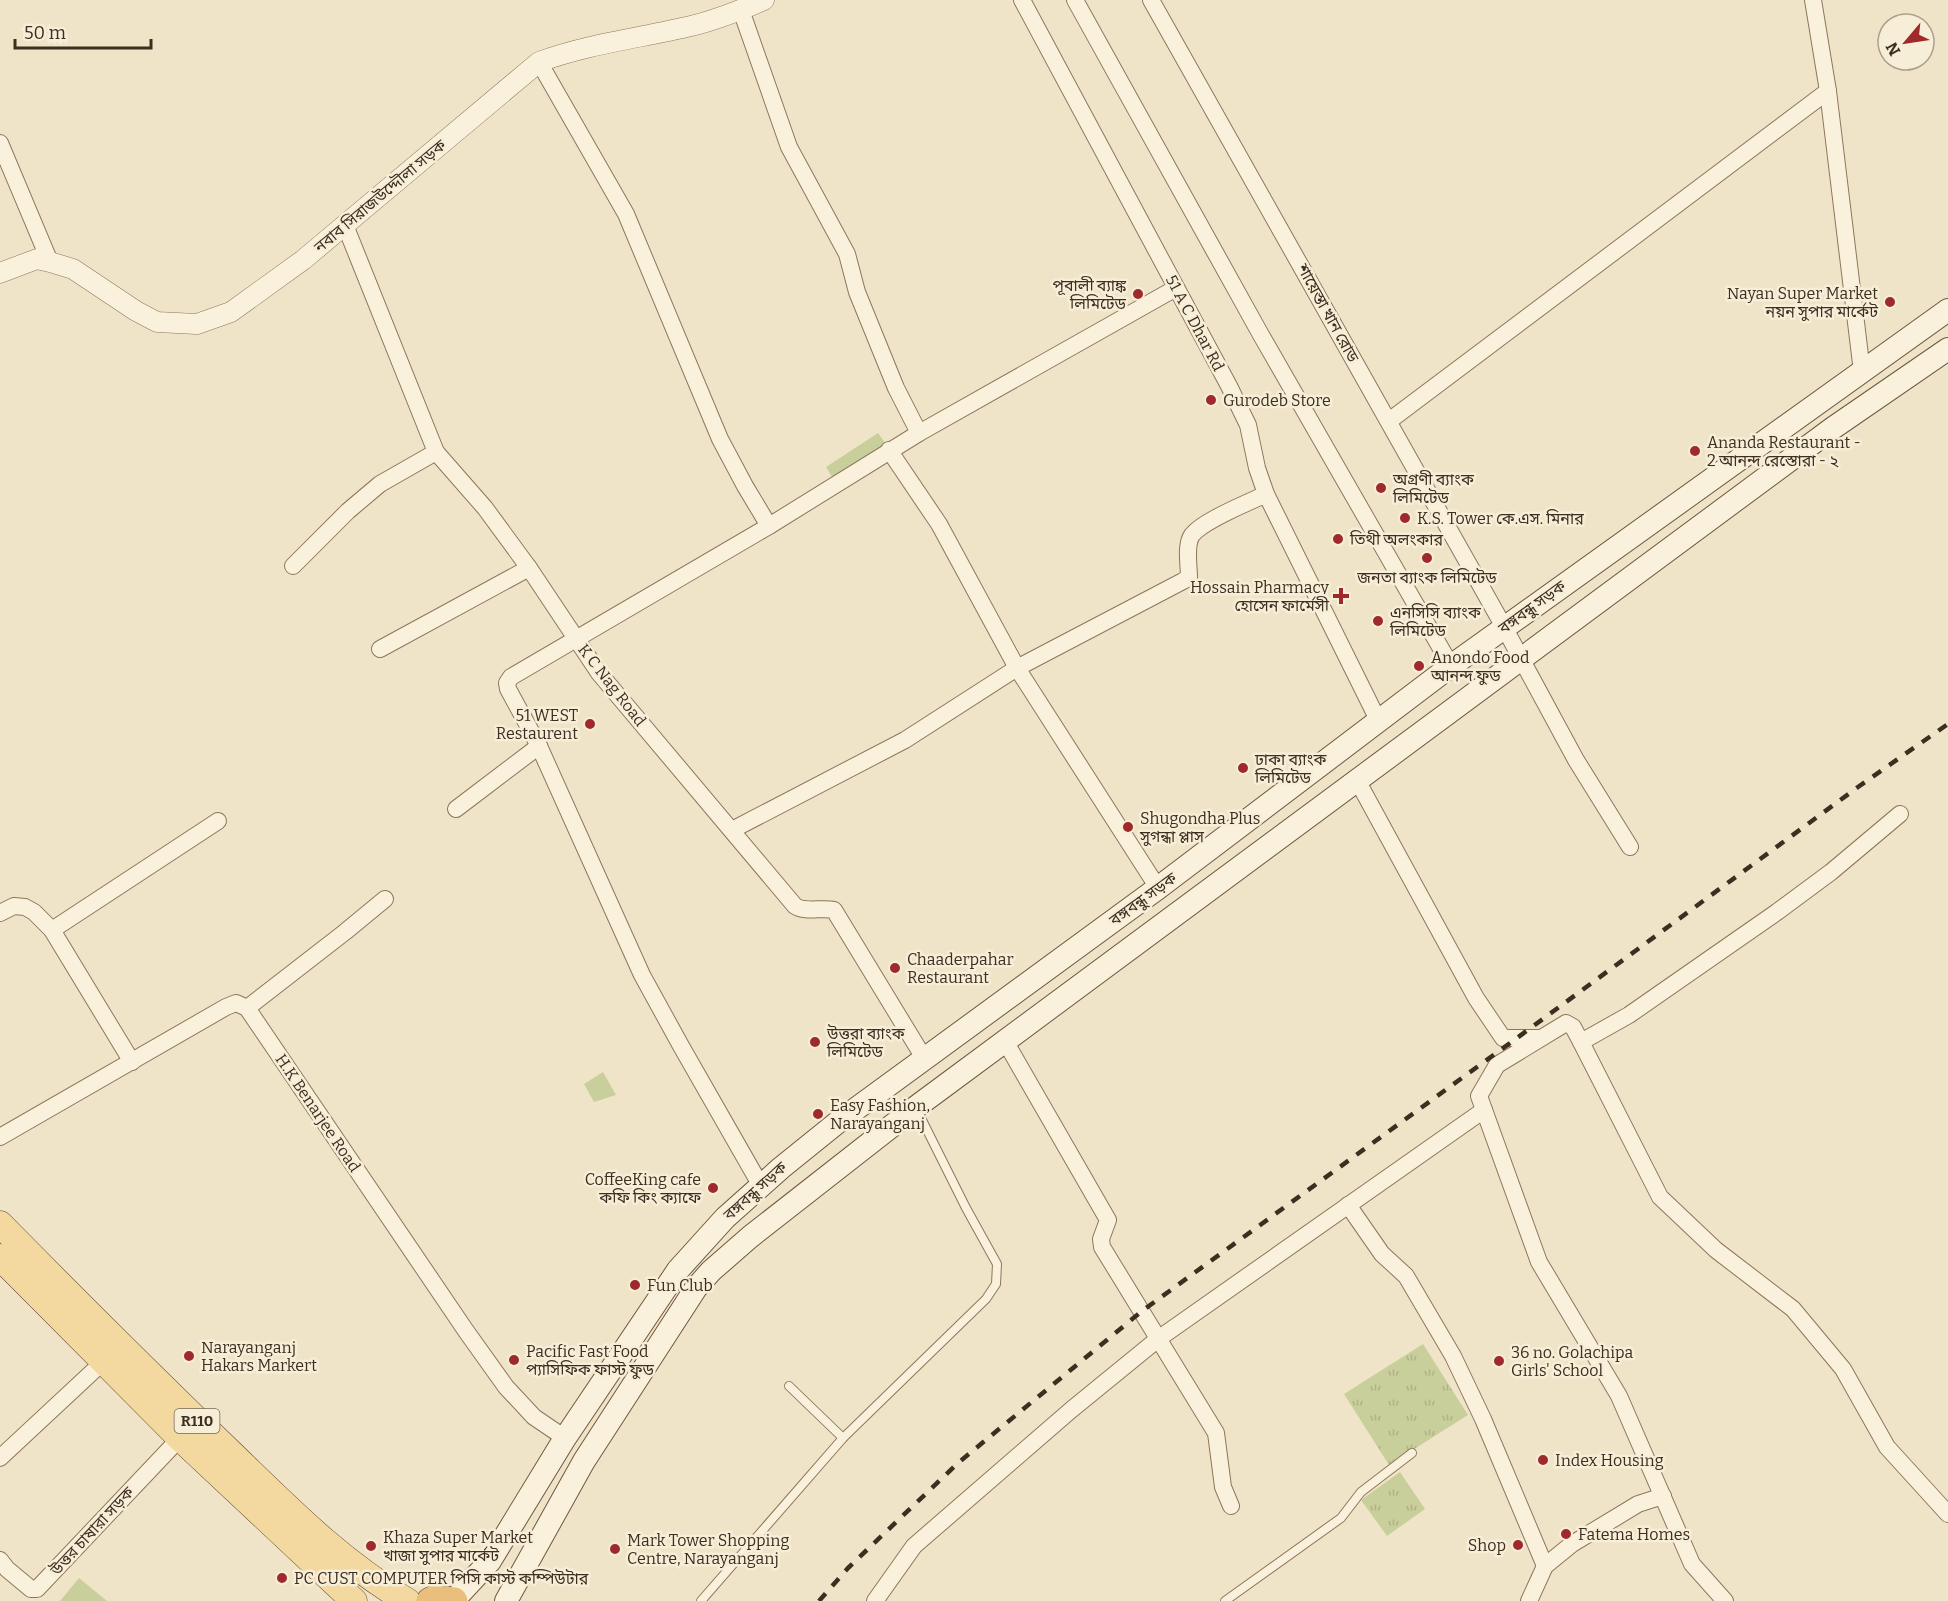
<svg xmlns="http://www.w3.org/2000/svg" width="1948" height="1601" font-family="Bitter,'Noto Sans Bengali',serif">
<style>
.grass{fill:url(#grass-tufts)}
.park{fill:#c9cf9b}
.lines{fill:none;stroke-linecap:round;stroke-linejoin:round}
.service-casing{stroke:#8d765c;stroke-width:10}
.minor-casing{stroke:#8d765c;stroke-width:18}
.tertiary-casing{stroke:#8d765c;stroke-width:21}
.secondary-casing{stroke:#6f573f;stroke-width:24}
.primary-casing{stroke:#5b4430;stroke-width:27}
.trunk-casing{stroke:#5b4430;stroke-width:28}
.service{stroke:#faf1dc;stroke-width:8}
.minor{stroke:#faf1dc;stroke-width:16}
.tertiary{stroke:#faf1dc;stroke-width:20}
.secondary{stroke:#faf1dc;stroke-width:22}
.primary{stroke:#f3d9a0;stroke-width:26}
.trunk{stroke:#eabe7c;stroke-width:27}
.rail{stroke:#3d2e20;stroke-width:4.5;stroke-dasharray:10 10;stroke-linecap:butt}
.poi-dot{fill:#9e2a2b;stroke:#f7eed8;stroke-width:2}
.labels{text-anchor:middle;dominant-baseline:central;stroke-width:5;stroke-linejoin:round;paint-order:stroke}
.shield{fill:#f7eed8;stroke:#756857;stroke-width:1.5}
.shield-label{font-size:15px;font-weight:bold;fill:#3d2e20}
.street-label{font-size:16px;fill:#3d2e20;stroke:#f7eed8}
.poi-label{font-size:16px;fill:#3d2e20;stroke:#f7eed8;text-anchor:start}
</style>
<defs>
<pattern id="grass-tufts" width="24" height="20" patternUnits="userSpaceOnUse" patternTransform="scale(1.5)"><rect width="24" height="20" fill="#c9cf9b"/><path d="M3 7l-1-3M5 7V3M7 7l1-3M15 17l-1-3M17 17v-4M19 17l1-3" fill="none" stroke="#aeb285"/></pattern>
</defs>
<rect width="100%" height="100%" fill="#f0e4c8"/>
<g class="grass">
<polygon points="1423,1344 1468,1415 1389,1465 1344,1394"/>
<polygon points="1400,1472 1425,1509 1387,1536 1361,1500"/>
</g>
<g class="park">
<polygon points="878,433 888,447 834,480 826,467"/>
<polygon points="603,1072 616,1095 594,1102 584,1084"/>
<polygon points="79,1578 107,1601 60,1601"/>
</g>
<g class="lines">
<defs>
<g id="service">
<polyline points="789,1386 843,1438"/>
<polyline points="701,1601 843,1438 986,1299 996,1284 997,1264 966,1208 916,1108"/>
<polyline points="1225,1601 1341,1518 1361,1492 1412,1453"/>
</g>
<g id="minor">
<polyline points="1022,0 1229,386 1248,425 1257,468 1266,494 1378,720"/>
<polyline points="1075,0 1261,335 1451,666"/>
<polyline points="1151,0 1504,627 1576,760 1630,847"/>
<polyline points="1813,0 1828,91 1862,372"/>
<polyline points="741,10 789,147 847,254 857,292 896,388 919,433"/>
<polyline points="539,62 626,214 720,439 745,486 769,526"/>
<polyline points="0,143 50,262"/>
<path d="M345 225 436 452 485 508 529 568 599 673 795 906C806 913 822 907 834 910L924 1058"/>
<polyline points="1389,421 1828,91"/>
<polyline points="889,450 939,524 1017,668 1158,888"/>
<polyline points="293,566 348,511 380,484 436,452"/>
<polyline points="380,649 529,568"/>
<polyline points="1357,780 1476,998 1503,1038 1539,1038"/>
<polyline points="456,809 539,746"/>
<path d="M732 830 905 740 1017 668 1183 581 1189 577C1189 566 1185 545 1192 535 1204 520 1248 503 1266 494"/>
<polyline points="0,913 14,906 25,907 34,912 52,930 132,1062"/>
<polyline points="52,930 218,821"/>
<polyline points="247,1008 345,932 385,899"/>
<polyline points="1005,1041 1108,1220 1101,1239 1102,1247 1216,1433 1223,1487 1231,1506"/>
<polyline points="1581,1042 1629,1015 1777,912 1831,872 1900,814"/>
<polyline points="0,1137 226,1007 236,1003 247,1008 466,1331 506,1387 534,1417 565,1438"/>
<polyline points="761,1186 681,1046 642,975 539,746 508,689 507,683 511,677 769,526 919,433 1176,288"/>
<polyline points="1348,1205 1382,1254 1406,1276 1453,1356 1483,1419 1545,1566"/>
<polyline points="0,1458 103,1362"/>
<polyline points="0,1560 7,1569 31,1589 37,1589 180,1438"/>
<polyline points="875,1601 914,1546 1071,1410 1158,1339 1484,1110"/>
<polyline points="1529,1601 1545,1566 1572,1544 1638,1504 1663,1496"/>
<polyline points="1725,1601 1692,1564 1619,1396 1539,1262 1479,1096 1497,1065 1566,1023 1573,1027 1581,1042 1660,1197 1716,1250 1793,1309 1843,1369 1887,1447 1948,1514"/>
</g>
<path id="tertiary" d="M0 273 37 259 50 262 73 269 136 311 157 322 197 324 231 312 303 260 539 62C588 44 640 38 691 26 716 20 741 10 764 0"/>
<g id="secondary">
<polyline points="453,1601 490,1561 565,1438 678,1270 725,1218 781,1168 838,1122 1158,888 1451,666 1948,310"/>
<polyline points="506,1601 584,1461 696,1288 711,1271 750,1237 916,1107 1833,428 1948,349"/>
</g>
<g id="primary">
<path d="M0 1224C76 1301 152 1377 230 1452 287 1507 338 1560 407 1601"/>
<polyline points="0,1257 180,1438 354,1601"/>
</g>
<polyline id="trunk" points="430,1601 434,1599 454,1601"/>
</defs>
<use href="#service" class="service-casing"/>
<use href="#minor" class="minor-casing"/>
<use href="#tertiary" class="tertiary-casing"/>
<use href="#secondary" class="secondary-casing"/>
<use href="#primary" class="primary-casing"/>
<use href="#trunk" class="trunk-casing"/>
<use href="#service" class="service"/>
<use href="#minor" class="minor"/>
<use href="#tertiary" class="tertiary"/>
<use href="#secondary" class="secondary"/>
<use href="#primary" class="primary"/>
<use href="#trunk" class="trunk"/>
<polyline class="rail" points="819,1601 848,1568 958,1463 1142,1311 1532,1027 1858,787 1948,724"/>
</g>
<g class="poi-dot">
<circle cx="1138" cy="294" r="6"/>
<circle cx="1890" cy="302" r="6"/>
<circle cx="1211" cy="400" r="6"/>
<circle cx="1695" cy="451" r="6"/>
<circle cx="1381" cy="488" r="6"/>
<circle cx="1405" cy="518" r="6"/>
<circle cx="1338" cy="539" r="6"/>
<circle cx="1427" cy="558" r="6"/>
<path d="M1338 587h6v6h6v6h-6v6h-6v-6h-6v-6h6z"/>
<circle cx="1378" cy="621" r="6"/>
<circle cx="1419" cy="666" r="6"/>
<circle cx="590" cy="724" r="6"/>
<circle cx="1243" cy="768" r="6"/>
<circle cx="1128" cy="827" r="6"/>
<circle cx="895" cy="968" r="6"/>
<circle cx="815" cy="1042" r="6"/>
<circle cx="818" cy="1114" r="6"/>
<circle cx="713" cy="1188" r="6"/>
<circle cx="635" cy="1285" r="6"/>
<circle cx="189" cy="1356" r="6"/>
<circle cx="514" cy="1360" r="6"/>
<circle cx="1499" cy="1361" r="6"/>
<circle cx="1543" cy="1460" r="6"/>
<circle cx="1566" cy="1534" r="6"/>
<circle cx="1518" cy="1545" r="6"/>
<circle cx="371" cy="1546" r="6"/>
<circle cx="615" cy="1549" r="6"/>
<circle cx="282" cy="1578" r="6"/>
</g>
<g class="labels">
<rect class="shield" x="174.5" y="1409" width="45" height="24" rx="4.5"/>
<g class="shield-label">
<text x="197" y="1421">R110</text>
</g>
<g class="street-label">
<text transform="translate(380 196) rotate(-40)">নবাব সিরাজউদ্দৌলা সড়ক</text>
<text transform="translate(1328 313) rotate(61)">শায়েস্তা খান রোড</text>
<text transform="translate(1195 323) rotate(62)">51 A C Dhar Rd</text>
<text transform="translate(1532 607) rotate(-36)">বঙ্গবন্ধু সড়ক</text>
<text transform="translate(612 685) rotate(52)">K C Nag Road</text>
<text transform="translate(1143 899) rotate(-36)">বঙ্গবন্ধু সড়ক</text>
<text transform="translate(318 1113) rotate(56)">H.K Benarjee Road</text>
<text transform="translate(755 1191) rotate(-42)">বঙ্গবন্ধু সড়ক</text>
<text transform="translate(92 1531) rotate(-47)">উত্তর চাষারা সড়ক</text>
</g>
<g class="poi-label">
<text x="1126" y="285" text-anchor="end">পূবালী ব্যাঙ্ক<tspan x="1126" dy="18">লিমিটেড</tspan></text>
<text x="1878" y="293" text-anchor="end">Nayan Super Market<tspan x="1878" dy="18">নয়ন সুপার মার্কেট</tspan></text>
<text x="1223" y="400">Gurodeb Store</text>
<text x="1707" y="442">Ananda Restaurant -<tspan x="1707" dy="18">2 আনন্দ রেস্তোরা - ২</tspan></text>
<text x="1393" y="479">অগ্রণী ব্যাংক<tspan x="1393" dy="18">লিমিটেড</tspan></text>
<text x="1417" y="518">K.S. Tower কে.এস. মিনার</text>
<text x="1350" y="539">তিথী অলংকার</text>
<text x="1427" y="577" text-anchor="middle">জনতা ব্যাংক লিমিটেড</text>
<text x="1329" y="587" text-anchor="end">Hossain Pharmacy<tspan x="1329" dy="18">হোসেন ফার্মেসী</tspan></text>
<text x="1390" y="612">এনসিসি ব্যাংক<tspan x="1390" dy="18">লিমিটেড</tspan></text>
<text x="1431" y="657">Anondo Food<tspan x="1431" dy="18">আনন্দ ফুড</tspan></text>
<text x="578" y="715" text-anchor="end">51 WEST<tspan x="578" dy="18">Restaurent</tspan></text>
<text x="1255" y="759">ঢাকা ব্যাংক<tspan x="1255" dy="18">লিমিটেড</tspan></text>
<text x="1140" y="818">Shugondha Plus<tspan x="1140" dy="18">সুগন্ধা প্লাস</tspan></text>
<text x="907" y="959">Chaaderpahar<tspan x="907" dy="18">Restaurant</tspan></text>
<text x="827" y="1033">উত্তরা ব্যাংক<tspan x="827" dy="18">লিমিটেড</tspan></text>
<text x="830" y="1105">Easy Fashion,<tspan x="830" dy="18">Narayanganj</tspan></text>
<text x="701" y="1179" text-anchor="end">CoffeeKing cafe<tspan x="701" dy="18">কফি কিং ক্যাফে</tspan></text>
<text x="647" y="1285">Fun Club</text>
<text x="201" y="1347">Narayanganj<tspan x="201" dy="18">Hakars Markert</tspan></text>
<text x="526" y="1351">Pacific Fast Food<tspan x="526" dy="18">প্যাসিফিক ফাস্ট ফুড</tspan></text>
<text x="1511" y="1352">36 no. Golachipa<tspan x="1511" dy="18">Girls' School</tspan></text>
<text x="1555" y="1460">Index Housing</text>
<text x="1578" y="1534">Fatema Homes</text>
<text x="383" y="1537">Khaza Super Market<tspan x="383" dy="18">খাজা সুপার মার্কেট</tspan></text>
<text x="627" y="1540">Mark Tower Shopping<tspan x="627" dy="18">Centre, Narayanganj</tspan></text>
<text x="1506" y="1545" text-anchor="end">Shop</text>
<text x="294" y="1578">PC CUST COMPUTER পিসি কাস্ট কম্পিউটার</text>
</g>
</g>
<g transform="translate(1906 42) rotate(241)"><circle r="28" fill="#f7eed8" stroke="#ada18e" stroke-width="1.5"/>
<path d="M0-4.5L10 22L0 15L-10 22Z" fill="#9e2a2b"/>
<text y="-9" font-size="16" font-weight="bold" text-anchor="middle" fill="#3d2e20">N</text>
</g>
<path d="M15 39v9h136v-9" fill="none" stroke="#3d2e20" stroke-width="3"/>
<text x="24" y="39" font-size="18" fill="#3d2e20" stroke="#f7eed8" stroke-width="4.5" paint-order="stroke">50 m</text>
</svg>
